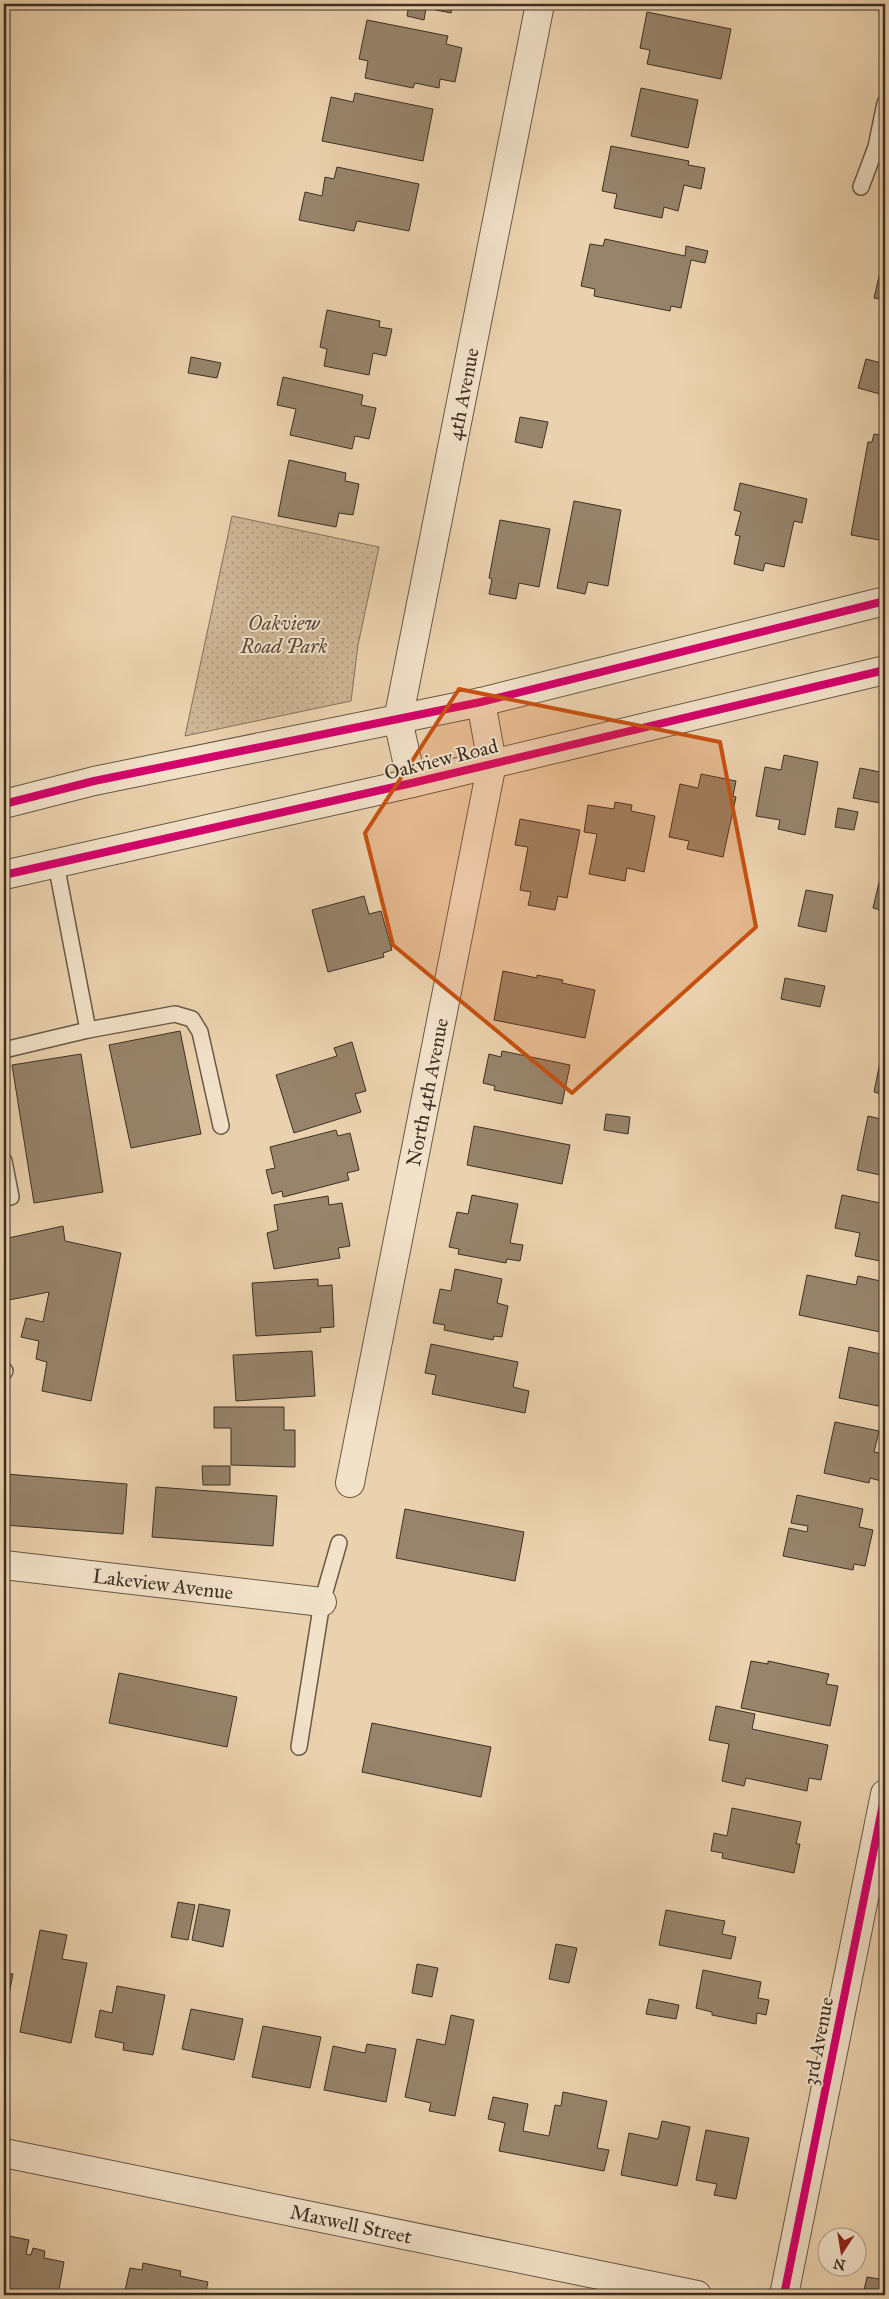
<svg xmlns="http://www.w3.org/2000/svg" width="889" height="2299" font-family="'IM FELL Great Primer',serif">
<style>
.park{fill:url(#park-dots);stroke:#84725c}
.building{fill:#97846b;stroke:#3c2f23}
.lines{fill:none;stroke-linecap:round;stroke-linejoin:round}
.service-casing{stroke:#685846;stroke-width:18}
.minor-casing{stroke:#685846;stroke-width:30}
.service{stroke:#f2e2ca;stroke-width:15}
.minor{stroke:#f2e2ca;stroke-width:28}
.cycleway-casing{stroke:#f2e2ca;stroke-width:11}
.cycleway{stroke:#d6006c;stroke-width:8}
.marked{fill:#c65111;fill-opacity:0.2;stroke:#c65111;stroke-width:4;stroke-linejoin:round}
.labels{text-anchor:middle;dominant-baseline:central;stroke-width:4;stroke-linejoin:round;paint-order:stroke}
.street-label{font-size:20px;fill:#3c2f23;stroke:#f2e2ca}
.park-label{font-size:20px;font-style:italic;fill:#594a3a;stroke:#f2e2ca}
</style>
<defs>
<pattern id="park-dots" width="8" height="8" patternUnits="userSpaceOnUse" patternTransform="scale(1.25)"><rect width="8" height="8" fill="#cdb696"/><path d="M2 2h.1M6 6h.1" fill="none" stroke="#a8947a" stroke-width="1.8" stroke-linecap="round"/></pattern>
</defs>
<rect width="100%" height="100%" fill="#ebd2ae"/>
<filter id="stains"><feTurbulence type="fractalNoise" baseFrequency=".004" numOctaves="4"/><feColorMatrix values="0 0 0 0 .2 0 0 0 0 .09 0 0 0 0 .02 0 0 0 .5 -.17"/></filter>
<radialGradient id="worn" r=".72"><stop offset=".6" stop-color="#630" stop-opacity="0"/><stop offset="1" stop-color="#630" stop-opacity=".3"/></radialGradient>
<polygon class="park" points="232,516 379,547 358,645 351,701 185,736"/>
<g class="building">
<polygon points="409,4 453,4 451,13 426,8 424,20 407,16"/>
<polygon points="647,12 731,29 721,79 647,64 650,50 640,48"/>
<polygon points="367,20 448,36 446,44 462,48 455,82 440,79 439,88 415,83 413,88 365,78 368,61 359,59"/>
<polygon points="641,88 698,100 688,148 631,136"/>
<polygon points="355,93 433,109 423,161 322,141 331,97 353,102"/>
<polygon points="611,146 689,161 688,165 705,168 701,189 684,185 678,211 664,207 662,218 614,208 617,194 602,191"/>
<polygon points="337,167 419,184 409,231 357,221 354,231 299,220 305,192 322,196 325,177 334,179"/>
<polygon points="605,239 685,256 686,246 708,251 705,263 691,260 681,308 671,306 670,311 594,296 595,289 581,286 590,244 603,246"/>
<polygon points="881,268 885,269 885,300 874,298"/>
<polygon points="327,310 380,321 379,327 392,329 386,356 373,353 369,375 324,366 327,349 320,347"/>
<polygon points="191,357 221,363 217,378 188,373"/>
<polygon points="866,359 885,364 880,394 858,388"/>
<polygon points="283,377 363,395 361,405 376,408 369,439 355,436 352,449 290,435 296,409 277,405"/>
<polygon points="520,417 548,422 542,448 515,442"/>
<polygon points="874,434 885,436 885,541 851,535 868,442 872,442"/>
<polygon points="289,460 346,473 345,481 359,484 353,515 339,513 336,527 278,516"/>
<polygon points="740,483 807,499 802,523 794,521 784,567 765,563 763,571 734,564 740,536 735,535 741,512 734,510"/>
<polygon points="574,501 621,510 608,586 588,582 585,594 557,588"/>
<polygon points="500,520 550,529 539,587 519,583 516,599 489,594 492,579 489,578"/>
<polygon points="784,755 818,762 805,835 778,829 780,820 756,816 765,767 781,770"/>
<polygon points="860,768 885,773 880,803 853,798"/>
<polygon points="701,774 736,781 733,796 736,797 723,857 687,849 689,841 669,837 680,784 698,788"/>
<polygon points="615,802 632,805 631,811 655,816 644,872 627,868 625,881 589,874 597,834 584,832 588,805 614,809"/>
<polygon points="838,808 858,812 854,830 835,827"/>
<polygon points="520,819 580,830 567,898 558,896 555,910 528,905 531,892 520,890 528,847 515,845"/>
<polygon points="881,874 885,874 885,911 873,908"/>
<polygon points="806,890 833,895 826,932 798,926"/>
<polygon points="364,896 369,914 381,911 392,950 383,953 384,957 328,972 312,910"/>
<polygon points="503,971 537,978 537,975 563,980 562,983 595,990 585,1038 494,1020"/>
<polygon points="785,978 825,986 820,1007 781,999"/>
<polygon points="180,1031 201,1134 131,1148 109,1045"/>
<polygon points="885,1038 885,1095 874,1092"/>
<polygon points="352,1042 366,1091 355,1094 361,1112 294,1133 276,1075 337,1056 334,1048"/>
<polygon points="502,1051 570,1065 562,1104 494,1090 495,1086 483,1083 489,1054 501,1057"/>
<polygon points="81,1054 103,1192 34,1203 12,1065"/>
<polygon points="606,1114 630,1117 628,1134 604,1130"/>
<polygon points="868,1116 885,1120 885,1176 857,1170"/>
<polygon points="474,1126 570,1145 562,1184 467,1165"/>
<polygon points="336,1130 338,1136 350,1133 359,1170 347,1173 349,1180 283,1197 282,1191 272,1194 266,1170 275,1168 270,1147"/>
<polygon points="472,1195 518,1204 510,1243 523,1245 520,1261 507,1259 506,1263 458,1254 459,1249 449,1247 457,1212 468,1214"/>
<polygon points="842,1195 885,1204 885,1262 855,1256 860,1233 835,1228"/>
<polygon points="328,1196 329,1205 342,1203 350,1246 338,1248 340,1258 274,1269 267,1233 278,1230 274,1205"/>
<polygon points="63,1226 65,1241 121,1253 91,1401 42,1391 47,1362 36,1359 39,1341 21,1337 26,1318 43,1322 49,1292 4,1301 4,1239"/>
<polygon points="455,1269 502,1279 497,1303 508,1306 502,1337 494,1336 493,1340 444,1330 445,1325 433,1323 440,1289 451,1291"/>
<polygon points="807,1275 856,1285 858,1276 885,1282 885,1333 799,1315"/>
<polygon points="318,1279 318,1286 332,1285 334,1327 320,1328 321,1332 256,1336 252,1283"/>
<polygon points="431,1344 518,1362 513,1387 529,1391 525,1413 432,1394 436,1375 425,1373"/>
<polygon points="849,1347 885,1355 885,1405 883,1405 883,1407 839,1398"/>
<polygon points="312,1351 315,1396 236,1401 233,1355"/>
<polygon points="214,1407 284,1407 284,1430 295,1430 295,1467 231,1465 231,1428 214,1428"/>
<polygon points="835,1422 879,1431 874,1452 885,1454 881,1481 870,1478 869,1483 824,1473"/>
<polygon points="202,1466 230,1466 230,1485 203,1485"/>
<polygon points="6,1474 127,1484 123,1534 4,1525"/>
<polygon points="156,1487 277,1496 273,1546 152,1537"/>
<polygon points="797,1495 863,1509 859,1527 873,1530 865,1566 854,1564 853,1570 783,1556 789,1528 807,1532 808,1526 791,1523"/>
<polygon points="405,1509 524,1532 515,1581 396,1558"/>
<polygon points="751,1661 768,1664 768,1661 829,1674 826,1684 838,1686 830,1726 741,1708"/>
<polygon points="119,1673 237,1697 227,1747 109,1723"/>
<polygon points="716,1706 755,1714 752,1729 828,1745 821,1780 809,1778 807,1791 746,1778 744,1786 722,1781 729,1744 709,1740"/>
<polygon points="372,1723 491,1747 481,1797 362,1772"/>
<polygon points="732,1808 801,1822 796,1844 800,1844 794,1873 722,1858 723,1853 711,1851 714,1833 727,1836"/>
<polygon points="178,1902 195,1905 188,1940 171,1937"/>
<polygon points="199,1904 230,1910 223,1947 192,1940"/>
<polygon points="666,1910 725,1921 722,1934 736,1937 731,1959 659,1945"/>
<polygon points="40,1930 67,1935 62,1959 87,1963 71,2043 20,2032"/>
<polygon points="556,1944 577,1948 569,1983 549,1979"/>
<polygon points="417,1964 438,1968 432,1997 412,1993"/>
<polygon points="703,1970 761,1982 758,1998 769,2000 766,2015 757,2013 756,2024 712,2015 712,2012 696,2008"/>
<polygon points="4,1973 13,1974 4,2019"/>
<polygon points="117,1986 165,1995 153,2055 123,2050 124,2043 95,2037 100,2010 112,2013"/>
<polygon points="649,1999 679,2005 676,2019 646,2014"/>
<polygon points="191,2009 243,2019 234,2060 182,2049"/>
<polygon points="451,2015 474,2020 455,2116 429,2111 431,2103 405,2097 417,2039 445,2045"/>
<polygon points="263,2026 321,2037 310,2088 252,2077"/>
<polygon points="367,2044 396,2049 386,2102 324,2090 333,2046 365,2053"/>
<polygon points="563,2092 607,2101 597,2148 609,2150 604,2171 499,2151 505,2123 488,2119 493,2097 528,2104 523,2131 549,2136 555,2105 561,2106"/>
<polygon points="662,2121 690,2127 677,2186 621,2175 629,2133 658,2139"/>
<polygon points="706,2130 749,2138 736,2199 714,2195 717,2184 696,2180"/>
<polygon points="4,2235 29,2240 26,2254 31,2255 33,2248 45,2251 44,2258 64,2262 58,2295 4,2295"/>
<polygon points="143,2263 181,2271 180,2276 208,2282 205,2295 124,2295 130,2268 142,2270"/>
<polygon points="867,2277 885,2280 885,2295 863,2295"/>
<polygon points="248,2292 265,2295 247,2295"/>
</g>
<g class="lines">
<defs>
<g id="service">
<polyline points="861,187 876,147 885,103"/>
<polyline points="88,1030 175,1014 192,1019 200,1032 221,1126"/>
<polyline points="4,1050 88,1030 56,864"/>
<polyline points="4,1161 11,1197"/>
<polyline points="4,1372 5,1371"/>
<polyline points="299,1747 322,1602 339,1543"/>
</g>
<g id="minor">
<polyline points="412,783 398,720 540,4"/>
<polyline points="4,804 94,781 481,702 885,601"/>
<polyline points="4,875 412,783 885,670"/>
<polyline points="350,1483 492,763 481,702"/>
<polyline points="4,1565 322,1602"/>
<polyline points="4,2153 697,2295"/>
<polyline points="784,2295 885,1794"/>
</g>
</defs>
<use href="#service" class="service-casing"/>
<use href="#minor" class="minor-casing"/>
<use href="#service" class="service"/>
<use href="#minor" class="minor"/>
<defs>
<g id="cycleway">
<polyline points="4,804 94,781 481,702 885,601"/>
<polyline points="4,875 412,783 885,670"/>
<polyline points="784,2295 885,1794"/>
</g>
</defs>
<use href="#cycleway" class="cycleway-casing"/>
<use href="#cycleway" class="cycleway"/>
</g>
<path class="marked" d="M459 689 720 742 756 927 572 1093 393 945 365 833Z"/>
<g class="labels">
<g class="street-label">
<text transform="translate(463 394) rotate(-79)">4th Avenue</text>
<text transform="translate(441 759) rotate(-14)">Oakview Road</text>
<text transform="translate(427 1092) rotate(-79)">North 4th Avenue</text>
<text transform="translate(163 1584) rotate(7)">Lakeview Avenue</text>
<text transform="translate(818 2041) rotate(-79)">3rd Avenue</text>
<text transform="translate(351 2224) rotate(12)">Maxwell Street</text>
</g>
<g class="park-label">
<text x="284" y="623">Oakview<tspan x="284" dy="23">Road Park</tspan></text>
</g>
</g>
<rect width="889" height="2299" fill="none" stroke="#ebd2ae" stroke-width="20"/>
<rect x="5" y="5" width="879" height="2289" fill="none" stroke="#3c2f23" stroke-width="2.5"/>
<rect x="10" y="10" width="869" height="2279" fill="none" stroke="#3c2f23"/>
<g transform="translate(842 2252) rotate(192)"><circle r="24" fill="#f2e2ca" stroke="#a99a87"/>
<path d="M0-4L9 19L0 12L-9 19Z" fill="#8f2418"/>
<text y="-8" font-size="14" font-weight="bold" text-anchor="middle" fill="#3c2f23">N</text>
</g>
<rect width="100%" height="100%" filter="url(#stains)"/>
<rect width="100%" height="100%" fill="url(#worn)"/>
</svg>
